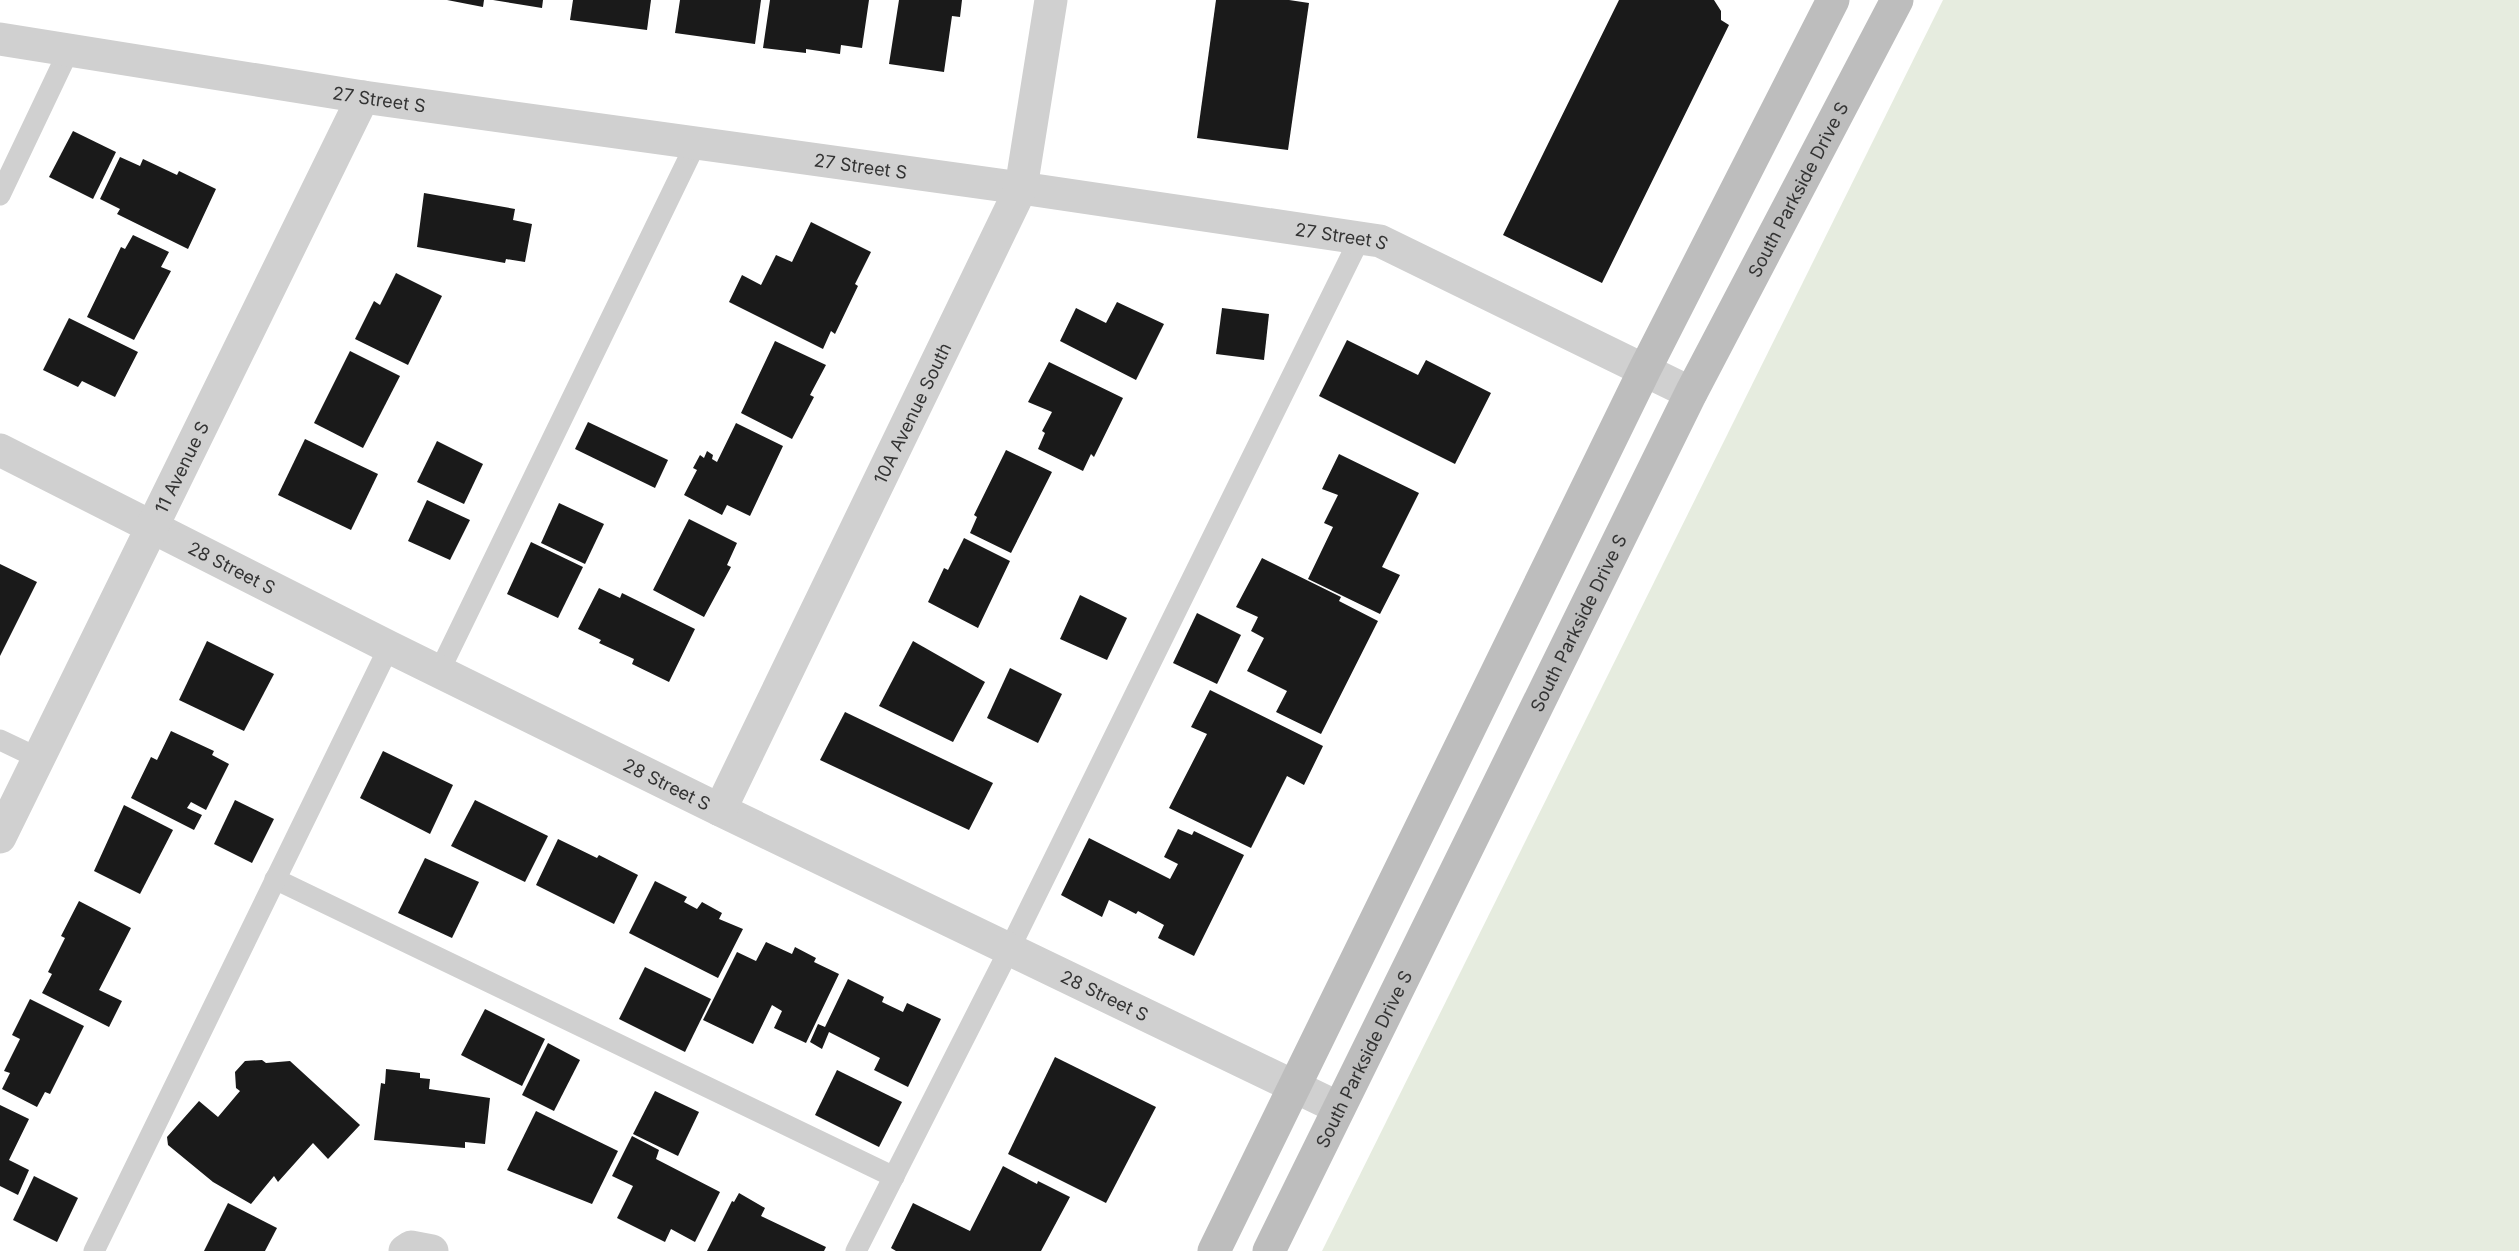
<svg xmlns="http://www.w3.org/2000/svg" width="2519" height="1251" font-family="Inter,sans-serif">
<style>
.green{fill:#e6ecdf}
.building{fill:#1a1a1a}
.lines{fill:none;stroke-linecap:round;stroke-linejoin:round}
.lane{stroke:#d0d0d0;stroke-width:21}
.street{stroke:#d0d0d0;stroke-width:33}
.secondary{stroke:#bdbdbd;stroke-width:33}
.labels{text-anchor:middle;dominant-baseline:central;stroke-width:6;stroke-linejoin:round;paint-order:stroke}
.street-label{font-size:18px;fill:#333;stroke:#fff}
</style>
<rect width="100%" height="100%" fill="#fff"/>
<polygon class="green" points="1943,0 2519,0 2519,1251 1322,1251"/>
<g class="building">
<polygon points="447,0 484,0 483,7"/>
<polygon points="493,0 543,0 542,8"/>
<polygon points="573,0 651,0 647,30 570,20"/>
<polygon points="680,0 761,0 755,44 675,33"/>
<polygon points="770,0 869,0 862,48 841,45 840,54 806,49 806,53 763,48"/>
<polygon points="899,0 962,0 960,17 952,16 944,72 889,64"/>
<polygon points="1216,0 1289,0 1309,3 1288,150 1197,138"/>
<polygon points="1619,0 1714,0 1721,11 1721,20 1729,25 1602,283 1503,235"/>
<polygon points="73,131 116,152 93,199 49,177"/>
<polygon points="120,157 140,166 143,159 177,175 179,171 216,189 188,249 117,214 120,209 100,199"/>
<polygon points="424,193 515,209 513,220 532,224 525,262 506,259 505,263 417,247"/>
<polygon points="811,222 871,252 855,284 858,286 835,334 831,331 823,349 729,302 742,275 761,285 776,255 792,262"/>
<polygon points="133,235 169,252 161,267 171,271 134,340 87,317 121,247 125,249"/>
<polygon points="396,273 442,296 408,365 355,339 374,301 380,305"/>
<polygon points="1117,302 1164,324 1136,380 1060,341 1076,308 1106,323"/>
<polygon points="1222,308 1269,314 1264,360 1216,354"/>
<polygon points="69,318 138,352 115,397 82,381 78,387 43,370"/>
<polygon points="1347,340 1418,375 1426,360 1491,393 1455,464 1319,396"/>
<polygon points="775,341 826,365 810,395 814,397 792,439 741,413"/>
<polygon points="350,351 400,376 363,448 314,423"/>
<polygon points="1049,362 1123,398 1094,457 1091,454 1083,471 1038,449 1045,433 1042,431 1052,412 1028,402"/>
<polygon points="588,422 668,460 655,488 575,449"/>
<polygon points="736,423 783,446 750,516 727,505 722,515 684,495 697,470 693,468 700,455 704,458 707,451 713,455 712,459 717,462"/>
<polygon points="305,439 378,474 351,530 278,495"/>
<polygon points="437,441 483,464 464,504 417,482"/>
<polygon points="1006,450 1052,472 1011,553 970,533 977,517 974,515"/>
<polygon points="1339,454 1419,493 1382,567 1400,575 1380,614 1308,579 1333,527 1324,523 1338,495 1322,489"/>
<polygon points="427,500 470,520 450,560 408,541"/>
<polygon points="559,503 604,524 585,564 541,543"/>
<polygon points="689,519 737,543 727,565 731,567 704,617 653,590"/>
<polygon points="964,538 1010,561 978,628 928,602 944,568 948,570"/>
<polygon points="531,542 583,567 558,618 507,594"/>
<polygon points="1262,558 1341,597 1339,601 1378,621 1321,734 1276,712 1287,691 1247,671 1264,638 1251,631 1258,617 1236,607"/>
<polygon points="0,564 37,582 0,656"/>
<polygon points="599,588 620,598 622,593 695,629 669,682 632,664 634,659 599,643 601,640 578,629"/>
<polygon points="1080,595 1127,618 1107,660 1060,639"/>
<polygon points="1197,613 1241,635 1217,684 1173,663"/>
<polygon points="207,641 274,674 244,731 179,700"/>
<polygon points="913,641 985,682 953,742 879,706"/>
<polygon points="1010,668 1062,694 1038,743 987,718"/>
<polygon points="1210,690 1323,746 1304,785 1287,776 1251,848 1169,808 1207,734 1191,727"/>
<polygon points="845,712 993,783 969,830 820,760"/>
<polygon points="171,731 214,751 212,755 229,764 206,810 191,802 187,808 202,815 194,830 131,798 151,757 157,760"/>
<polygon points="383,751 453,785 430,834 360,798"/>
<polygon points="235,800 274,819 252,863 214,844"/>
<polygon points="475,800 548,836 525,882 451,846"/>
<polygon points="124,805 173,830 140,894 94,871"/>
<polygon points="1178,829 1192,835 1194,831 1244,855 1194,956 1158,938 1164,925 1138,911 1136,914 1109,900 1102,917 1061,895 1089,838 1170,879 1178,864 1164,857"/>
<polygon points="558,839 597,858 599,855 638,875 614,924 536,885"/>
<polygon points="425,858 479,882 452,938 398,913"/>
<polygon points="655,881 687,897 684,902 697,909 702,902 722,913 719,919 743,929 718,978 629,933"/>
<polygon points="79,901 131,928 99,990 122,1001 109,1027 42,993 52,974 48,972 65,938 61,936"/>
<polygon points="766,942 792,954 795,947 816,958 814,962 839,974 806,1043 774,1028 782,1011 772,1005 753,1044 703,1020 737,952 756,961"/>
<polygon points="645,967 711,999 685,1052 619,1019"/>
<polygon points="848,979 884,997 882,1002 903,1012 907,1003 941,1019 908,1087 874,1070 880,1058 829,1032 822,1049 810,1042 818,1024 825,1027"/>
<polygon points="30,999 84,1026 50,1094 45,1092 37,1107 2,1089 10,1073 4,1071 20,1039 12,1035"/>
<polygon points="485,1009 545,1039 522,1086 461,1055"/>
<polygon points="548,1043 580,1060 554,1111 522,1095"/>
<polygon points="1055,1057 1156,1107 1106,1203 1008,1154"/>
<polygon points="262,1060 266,1063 290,1061 360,1125 328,1159 313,1143 278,1182 274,1176 251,1204 213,1182 168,1145 167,1137 199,1101 218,1117 240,1091 236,1088 235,1072 245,1061"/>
<polygon points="386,1069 420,1073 420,1078 430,1079 429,1089 490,1098 485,1144 465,1142 465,1148 374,1140 381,1083 385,1084"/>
<polygon points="837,1070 902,1102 879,1147 815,1115"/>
<polygon points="655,1091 699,1112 678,1156 633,1134"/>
<polygon points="0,1105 29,1119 9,1160 29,1170 18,1195 0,1186"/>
<polygon points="536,1111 618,1151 592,1204 507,1170"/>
<polygon points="632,1136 659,1150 656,1159 720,1192 695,1242 671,1229 665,1242 617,1218 633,1186 612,1176"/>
<polygon points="1003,1166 1037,1184 1038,1181 1070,1197 1041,1251 896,1251 891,1248 913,1203 970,1231"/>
<polygon points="34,1176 78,1198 57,1242 13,1220"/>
<polygon points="739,1193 765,1208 761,1216 826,1247 824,1251 707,1251 732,1201 734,1202"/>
<polygon points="228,1203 277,1228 265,1251 204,1251"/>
</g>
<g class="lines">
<g class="lane">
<polyline points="0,195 69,50"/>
<polyline points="439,672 696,143"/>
<polyline points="0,740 38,758"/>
<polyline points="275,879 894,1177"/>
<polyline points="94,1251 389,647"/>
<polyline points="856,1251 1009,950 1360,238"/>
</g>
<g class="street">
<path id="s1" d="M0 39 363 97 1021 188 1380 241 1691 393"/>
<path id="s2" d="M0 450 389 647 720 810 1339 1108"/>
<path id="s3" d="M720 810 1021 188 1051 0"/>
<path id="s4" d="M0 837 363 97"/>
<polyline points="405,1251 411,1247 432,1251"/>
</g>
<g class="secondary">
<polyline points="1214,1251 1645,369 1833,0"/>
<path id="s5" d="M1269 1251 1691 393 1897 0"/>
</g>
</g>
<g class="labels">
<g class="street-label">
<text stroke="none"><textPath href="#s1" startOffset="384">27 Street S</textPath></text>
<text stroke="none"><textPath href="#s1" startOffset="870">27 Street S</textPath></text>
<text stroke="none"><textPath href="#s5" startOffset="1186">South Parkside Drive S</textPath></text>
<text stroke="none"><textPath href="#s1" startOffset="1356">27 Street S</textPath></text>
<text stroke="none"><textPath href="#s3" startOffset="441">10A Avenue South</textPath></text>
<text stroke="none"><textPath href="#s4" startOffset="412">11 Avenue S</textPath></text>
<text stroke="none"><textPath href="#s2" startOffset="260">28 Street S</textPath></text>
<text stroke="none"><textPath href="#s5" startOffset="700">South Parkside Drive S</textPath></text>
<text stroke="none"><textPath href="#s2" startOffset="746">28 Street S</textPath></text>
<text stroke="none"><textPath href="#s2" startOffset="1232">28 Street S</textPath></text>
<text stroke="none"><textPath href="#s5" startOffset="214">South Parkside Drive S</textPath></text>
</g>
</g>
</svg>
